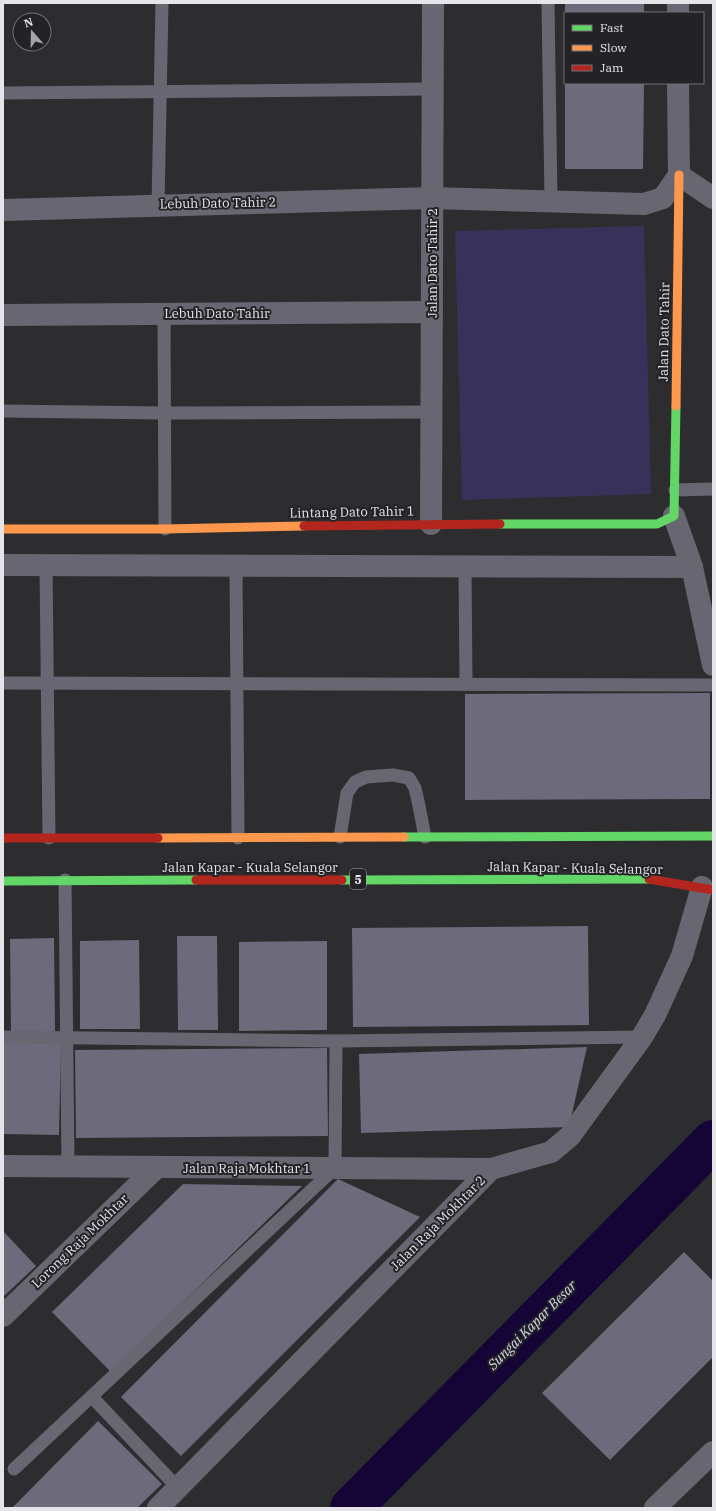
<svg xmlns="http://www.w3.org/2000/svg" width="716" height="1511" font-family="'IBM Plex Serif',serif">
<style>
.green{fill:#38325a}
.lines{fill:none;stroke-linecap:round;stroke-linejoin:round}
.river{stroke:#150537;stroke-width:42}
.building{fill:#6c6a7b}
.lane{stroke:#686771;stroke-width:13}
.street{stroke:#686771;stroke-width:22}
.fast{stroke:#63d668;stroke-width:9}
.slow{stroke:#ff974d;stroke-width:9}
.jam{stroke:#b3261e;stroke-width:9}
.labels{text-anchor:middle;dominant-baseline:central;stroke-width:4;stroke-linejoin:round;paint-order:stroke}
.shield{fill:#222227;stroke:#aaaaaf;stroke-width:1}
.shield-label{font-size:12px;font-weight:bold;fill:#e5e5e9}
.street-label{font-size:13px;fill:#e5e5e9;stroke:#222227}
.water-label{font-size:14px;font-style:italic;fill:#d7d6ec;stroke:#222227}
</style>
<rect width="100%" height="100%" fill="#2d2d30"/>
<polygon class="green" points="644,226 651,494 462,500 455,231"/>
<g class="lines">
<polyline class="river" points="351,1508 713,1141"/>
</g>
<g class="building">
<rect x="565" y="3" width="79" height="10"/>
<polygon points="565,83 644,83 643,169 565,169"/>
<polygon points="710,693 710,799 465,800 465,694"/>
<polygon points="588,926 589,1025 353,1027 352,928"/>
<polygon points="177,936 217,936 218,1030 178,1030"/>
<polygon points="54,938 55,1031 11,1031 10,939"/>
<polygon points="139,940 140,1029 80,1029 80,941"/>
<polygon points="327,941 327,1030 239,1031 239,942"/>
<polygon points="3,1042 61,1043 59,1135 3,1134"/>
<polygon points="587,1047 569,1127 361,1133 359,1054"/>
<polygon points="327,1048 328,1136 76,1138 75,1050"/>
<polygon points="338,1179 420,1217 181,1456 121,1397"/>
<polygon points="183,1184 302,1186 111,1372 52,1312"/>
<polygon points="3,1231 36,1266 3,1297"/>
<polygon points="684,1252 713,1281 713,1357 610,1460 542,1393"/>
<polygon points="98,1421 162,1484 137,1508 12,1508"/>
</g>
<g class="lines">
<g class="lane">
<polyline points="548,3 551,201"/>
<polyline points="3,93 433,89"/>
<polyline points="158,205 162,3"/>
<polyline points="164,313 165,529"/>
<polyline points="3,411 163,413 431,412"/>
<polyline points="675,490 713,489"/>
<polyline points="46,565 49,838"/>
<polyline points="236,566 238,838"/>
<polyline points="465,566 466,684"/>
<polyline points="3,683 713,685"/>
<polyline points="340,837 347,793 355,782 366,777 393,775 409,778 415,788 418,801 425,837"/>
<polyline points="65,880 68,1166"/>
<polyline points="3,1037 336,1041 642,1037"/>
<polyline points="92,1397 178,1488"/>
<polyline points="14,1469 335,1168 336,1041"/>
</g>
<g class="street">
<polyline points="678,3 678,13"/>
<polyline points="679,175 713,198"/>
<polyline points="3,210 432,198 644,204 663,198 679,175 678,83"/>
<polyline points="3,315 432,312"/>
<polyline points="674,516 692,567 713,665"/>
<polyline points="431,524 433,3"/>
<polyline points="3,565 692,567"/>
<polyline points="3,1166 491,1169"/>
<polyline points="3,1316 157,1167"/>
<polyline points="158,1508 491,1169 551,1152 570,1136 642,1037 655,1015 682,956 702,887"/>
<polyline points="655,1508 713,1452"/>
</g>
<g class="fast">
<polyline points="500,524 657,524 674,516 676,406"/>
<polyline points="404,837 713,836"/>
<polyline points="342,880 649,879"/>
<polyline points="3,881 196,880"/>
</g>
<g class="slow">
<polyline points="676,406 679,175"/>
<polyline points="3,529 165,529 304,526"/>
<polyline points="158,838 404,837"/>
</g>
<g class="jam">
<polyline points="304,526 500,524"/>
<polyline points="3,838 158,838"/>
<polyline points="649,879 713,890"/>
<polyline points="196,880 342,880"/>
</g>
</g>
<g class="labels">
<rect class="shield" x="350" y="869" width="16" height="20" rx="3"/>
<g class="shield-label">
<text x="358" y="879">5</text>
</g>
<g class="street-label">
<text transform="translate(218 203) rotate(-1)">Lebuh Dato Tahir 2</text>
<text transform="translate(432 263) rotate(-90)">Jalan Dato Tahir 2</text>
<text x="217" y="313">Lebuh Dato Tahir</text>
<text transform="translate(664 332) rotate(-89)">Jalan Dato Tahir</text>
<text transform="translate(352 512) rotate(-1)">Lintang Dato Tahir 1</text>
<text x="250" y="867">Jalan Kapar - Kuala Selangor</text>
<text transform="translate(575 868) rotate(1)">Jalan Kapar - Kuala Selangor</text>
<text x="247" y="1168">Jalan Raja Mokhtar 1</text>
<text transform="translate(438 1223) rotate(-45)">Jalan Raja Mokhtar 2</text>
<text transform="translate(80 1241) rotate(-44)">Lorong Raja Mokhtar</text>
</g>
<g class="water-label">
<text transform="translate(532 1325) rotate(-45)">Sungai Kapar Besar</text>
</g>
</g>
<rect width="716" height="1511" fill="none" stroke="#e5e5e9" stroke-width="8"/>
<rect x="564" y="12" width="140" height="72" fill="#222227" stroke="#707075"/>
<rect x="572" y="25" width="20" height="6" fill="#63d668" stroke="#707075"/>
<text x="600" y="32" font-size="12" fill="#e5e5e9">Fast</text>
<rect x="572" y="45" width="20" height="6" fill="#ff974d" stroke="#707075"/>
<text x="600" y="52" font-size="12" fill="#e5e5e9">Slow</text>
<rect x="572" y="65" width="20" height="6" fill="#b3261e" stroke="#707075"/>
<text x="600" y="72" font-size="12" fill="#e5e5e9">Jam</text>
<g transform="translate(32 32) rotate(340)"><circle r="19" fill="#222227" stroke="#707075"/>
<path d="M0-3L7 15L0 10L-7 15Z" fill="#a5a5a8"/>
<text y="-6" font-size="11" font-weight="bold" text-anchor="middle" fill="#e5e5e9">N</text>
</g>
</svg>
